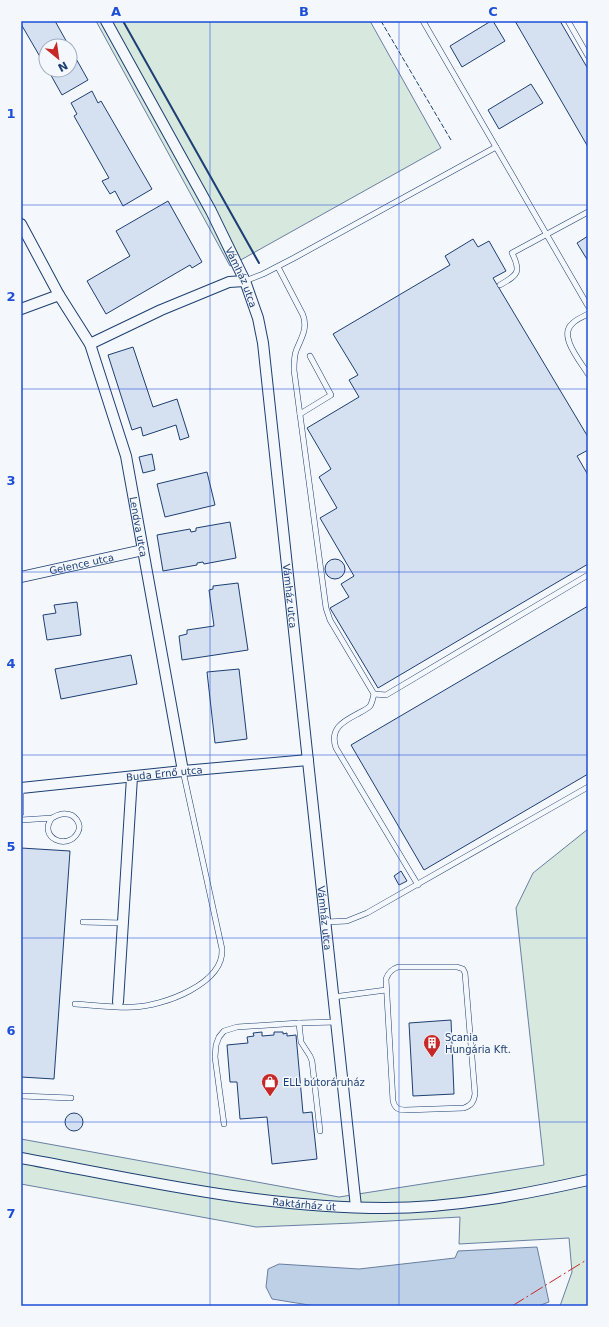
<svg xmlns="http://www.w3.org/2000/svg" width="609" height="1327" font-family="'DejaVu Sans',sans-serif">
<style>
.green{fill:#d7e8df;stroke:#687fa3}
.water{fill:#bed0e5;stroke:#687fa3}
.building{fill:#d5e0f0;stroke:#1d3f73}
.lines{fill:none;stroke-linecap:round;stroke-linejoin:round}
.service-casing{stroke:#1d3f73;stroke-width:6}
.minor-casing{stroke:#1d3f73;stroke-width:12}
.service{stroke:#f4f7fb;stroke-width:5}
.minor{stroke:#f4f7fb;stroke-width:10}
.fence{stroke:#1d3f73;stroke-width:1;stroke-dasharray:5 2;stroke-linecap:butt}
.wall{stroke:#1d3f73;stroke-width:2}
.power{stroke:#c62828;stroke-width:1;stroke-dasharray:14 3 2 3;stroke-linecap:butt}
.grid{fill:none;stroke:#1d4ed8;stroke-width:1;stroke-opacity:0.55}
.labels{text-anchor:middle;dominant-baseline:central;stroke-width:3;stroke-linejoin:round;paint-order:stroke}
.street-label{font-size:10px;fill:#1d3f73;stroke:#f4f7fb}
.poi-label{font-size:10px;fill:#1d3f73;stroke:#f4f7fb;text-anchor:start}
.neatline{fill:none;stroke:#1d4ed8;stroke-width:1.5}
.grid-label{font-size:13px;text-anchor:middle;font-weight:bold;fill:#1d4ed8}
</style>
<rect width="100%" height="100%" fill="#f4f7fb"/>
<g class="green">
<polygon points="96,21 370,21 441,148 230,266"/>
<polygon points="588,829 588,1306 560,1306 572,1272 569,1238 459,1244 460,1217 354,1223 256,1227 21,1184 21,1139 339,1197 544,1165 516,908 533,873"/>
</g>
<polygon class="water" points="537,1247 549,1302 538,1306 315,1306 272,1299 266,1287 268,1269 279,1264 359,1269 455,1258 458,1251"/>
<g class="building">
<polygon points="21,21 55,21 69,46 46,46 46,67 21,24"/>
<polygon points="491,21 493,21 505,41 462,67 450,46"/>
<polygon points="515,21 560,21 588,69 588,147"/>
<polygon points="70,48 88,80 62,95 48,70 70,70"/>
<polygon points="531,84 543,103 499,129 488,110"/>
<polygon points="92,91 98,103 101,101 152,189 123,206 115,191 110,194 102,181 109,178 74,116 77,114 71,103"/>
<polygon points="168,201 202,262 192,268 190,265 106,314 87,281 130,256 116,231"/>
<polygon points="588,236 588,261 577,243"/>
<polygon points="473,239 478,247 489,241 506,271 493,278 588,437 588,450 577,456 588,475 588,564 378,688 330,608 349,597 341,584 354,576 320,518 337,508 319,477 331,469 307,428 359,397 349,380 358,375 333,334 450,265 445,256"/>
<polygon points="133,347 153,407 177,399 189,437 180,440 176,425 143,436 141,427 132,430 108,355"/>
<polygon points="152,454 155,470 143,473 139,457"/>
<polygon points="207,472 215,505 165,517 157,484"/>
<polygon points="230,522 236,558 204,564 203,562 197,563 197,565 163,571 157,535 190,529 191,532 196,531 196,528"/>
<circle cx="335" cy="569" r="10"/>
<polygon points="238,583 248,650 182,660 179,636 187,634 187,630 214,626 209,590 213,589 213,586"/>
<polygon points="77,602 81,635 47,640 43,615 56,613 54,605"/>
<polygon points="588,606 588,774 424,870 351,745"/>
<polygon points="131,655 137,684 61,699 55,669"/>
<polygon points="239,669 247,739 215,743 207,672"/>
<polygon points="21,848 70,851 54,1079 21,1077"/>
<polygon points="401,871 407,881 399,885 394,876"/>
<polygon points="451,1020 454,1094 413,1096 409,1023"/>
<polygon points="262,1032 262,1036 274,1035 274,1032 283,1032 283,1034 287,1033 287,1036 296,1035 303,1113 312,1112 317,1159 272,1164 267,1117 240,1119 237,1082 230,1082 227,1045 248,1043 247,1037 254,1036 253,1033"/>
<circle cx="74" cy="1122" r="9"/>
</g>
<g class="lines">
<defs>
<g id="service">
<polyline points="423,21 588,306"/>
<polyline points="568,21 588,56"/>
<path d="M278 267 303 315C308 329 301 338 296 351 294 357 294 363 294 370L326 608 330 620 374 694"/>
<polyline points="245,281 263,274 294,258 496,147"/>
<path d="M500 285C517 275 522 273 512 253L588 212"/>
<path d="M588 314C583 317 576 319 572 324 558 336 581 362 588 374"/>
<polyline points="300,414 331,395 310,356"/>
<polyline points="21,813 21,788"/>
<path d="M21 820 52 818C56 816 61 813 66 814 75 814 82 824 78 832 68 852 37 837 52 818"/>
<path d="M418 885 336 748C329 728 344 721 359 713 363 711 367 709 370 706 372 703 373 698 374 694L386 695 588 575"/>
<polyline points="83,922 123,923"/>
<polyline points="326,922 347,921 367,913 588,787"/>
<path d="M398 967H457L463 969 465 973 475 1094C474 1101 472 1105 464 1108L405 1110C398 1110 395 1108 393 1101L386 979C388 973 392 969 398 967Z"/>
<polyline points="333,997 386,990"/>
<path d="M75 1004C94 1005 115 1008 134 1007 163 1006 224 984 222 949L183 771"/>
<polyline points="299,1023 336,1022"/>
<polyline points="21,1096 71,1098"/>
<polyline points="224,1124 215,1057 216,1045 219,1037 224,1031 237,1027 299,1023 301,1042 310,1056 312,1061 320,1131"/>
</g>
<g id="minor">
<path id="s1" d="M106 21 211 211 245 281 258 318 263 343 356 1207"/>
<path id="s2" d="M21 224 59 295 90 344 126 456 183 771"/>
<polyline points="21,309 59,295"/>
<polyline points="90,344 161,310 229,282 245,281"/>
<path id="s3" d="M21 577 143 550"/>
<path id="s4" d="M21 788 183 771 308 760"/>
<polyline points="118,1002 132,777"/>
<path id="s5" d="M21 1158C141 1180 262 1208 385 1208 453 1208 522 1195 588 1180"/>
</g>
</defs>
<use href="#service" class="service-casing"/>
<use href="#minor" class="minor-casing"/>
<use href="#service" class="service"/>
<use href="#minor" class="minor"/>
<polyline class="fence" points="381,21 451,140"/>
<polyline class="wall" points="123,21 259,263"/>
<polyline class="power" points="512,1306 588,1259"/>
</g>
<path class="grid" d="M210 21V1306M399 21V1306M21 205H588M21 389H588M21 572H588M21 755H588M21 938H588M21 1122H588"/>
<defs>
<symbol id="building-pin" viewBox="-11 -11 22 30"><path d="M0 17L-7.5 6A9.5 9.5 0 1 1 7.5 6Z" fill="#c62828" stroke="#f4f7fb"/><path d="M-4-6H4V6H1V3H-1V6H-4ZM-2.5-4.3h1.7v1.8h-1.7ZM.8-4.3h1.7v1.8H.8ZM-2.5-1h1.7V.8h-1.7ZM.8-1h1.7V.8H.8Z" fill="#fff"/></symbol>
<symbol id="shop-pin" viewBox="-11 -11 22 30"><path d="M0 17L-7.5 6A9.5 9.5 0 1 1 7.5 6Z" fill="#c62828" stroke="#f4f7fb"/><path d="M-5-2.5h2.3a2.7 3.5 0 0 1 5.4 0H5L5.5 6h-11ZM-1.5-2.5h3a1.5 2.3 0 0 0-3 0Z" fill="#fff"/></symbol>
</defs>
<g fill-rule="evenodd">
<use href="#building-pin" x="422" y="1033" width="20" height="27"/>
<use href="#shop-pin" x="260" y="1072" width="20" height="27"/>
</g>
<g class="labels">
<g class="street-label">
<text stroke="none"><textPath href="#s1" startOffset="290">Vámház utca</textPath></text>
<text stroke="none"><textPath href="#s2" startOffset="328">Lendva utca</textPath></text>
<text stroke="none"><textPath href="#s3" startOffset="62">Gelence utca</textPath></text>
<text stroke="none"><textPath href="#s1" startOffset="614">Vámház utca</textPath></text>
<text stroke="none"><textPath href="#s4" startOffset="144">Buda Ernő utca</textPath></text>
<text stroke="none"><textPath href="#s1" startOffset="938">Vámház utca</textPath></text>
<text stroke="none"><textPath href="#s5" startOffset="287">Raktárház út</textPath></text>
</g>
<g class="poi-label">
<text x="445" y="1037">Scania<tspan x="445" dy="12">Hungária Kft.</tspan></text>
<text x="283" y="1082">ELL bútoráruház</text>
</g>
</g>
<rect width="609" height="1327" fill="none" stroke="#f4f7fb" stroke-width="44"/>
<g transform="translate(58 58) rotate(151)"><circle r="19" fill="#f4f7fb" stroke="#9eadc5"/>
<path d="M0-3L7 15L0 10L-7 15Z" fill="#c62828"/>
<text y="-6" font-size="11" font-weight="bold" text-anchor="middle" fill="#1d3f73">N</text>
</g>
<rect x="22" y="22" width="565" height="1283" class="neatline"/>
<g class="grid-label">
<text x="116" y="16">A</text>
<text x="304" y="16">B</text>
<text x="493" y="16">C</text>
<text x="11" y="118">1</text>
<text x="11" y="301">2</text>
<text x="11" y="485">3</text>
<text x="11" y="668">4</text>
<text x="11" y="851">5</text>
<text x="11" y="1035">6</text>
<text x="11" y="1218">7</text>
</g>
</svg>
